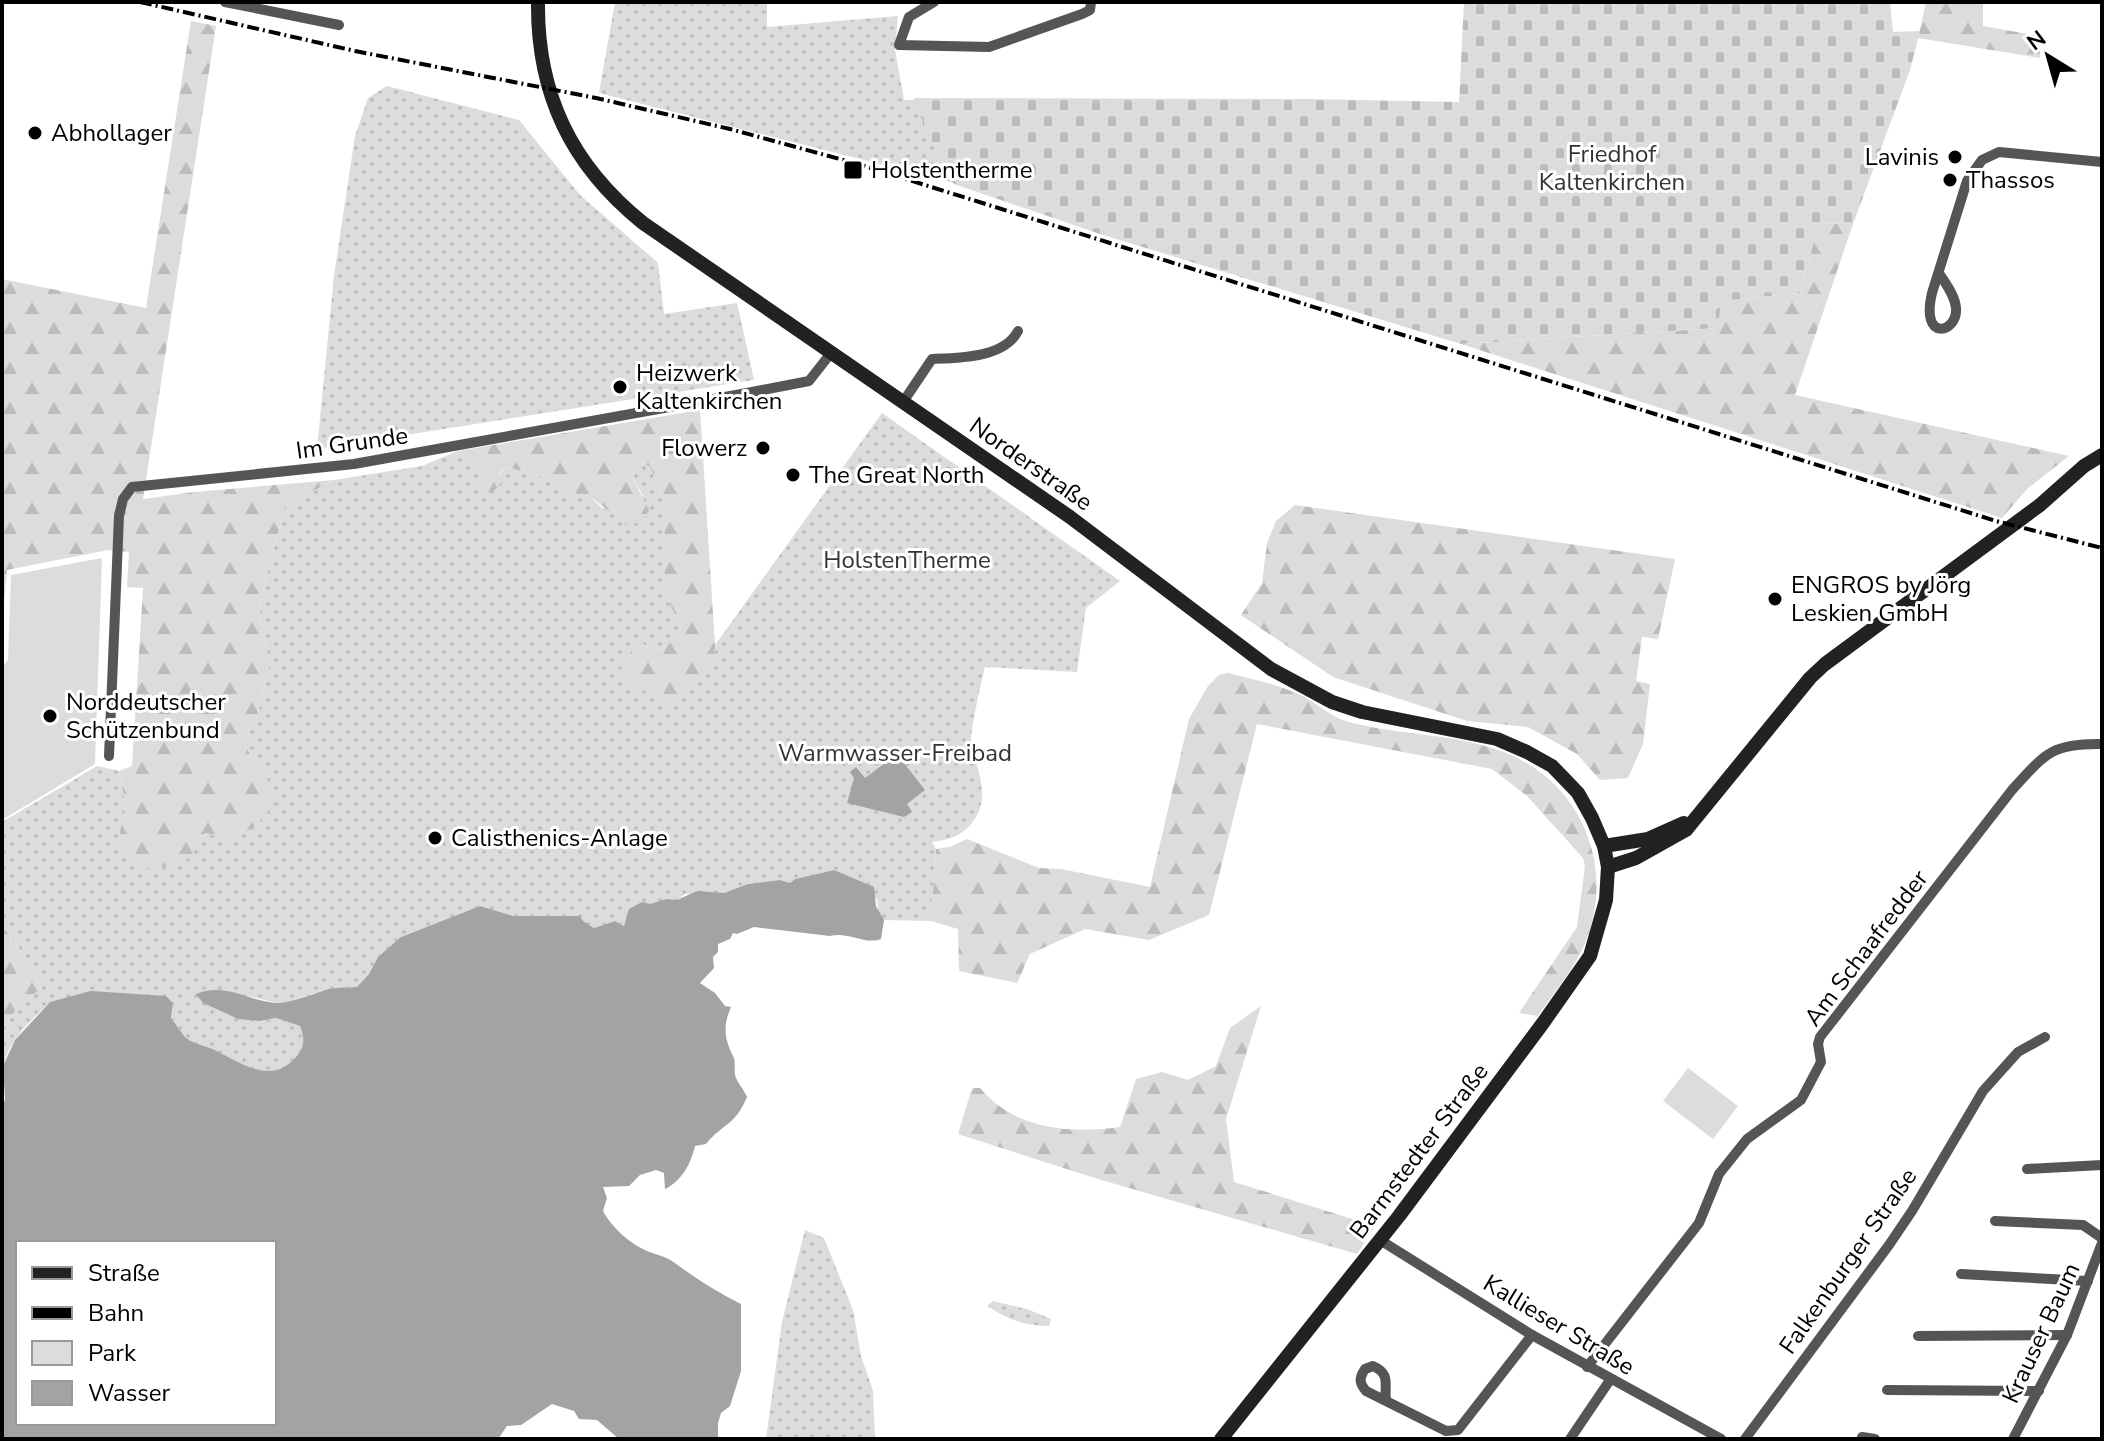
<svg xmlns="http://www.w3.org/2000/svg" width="2104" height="1441" font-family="'Nunito Sans',sans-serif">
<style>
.green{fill:url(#green-dots)}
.forest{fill:url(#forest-firs)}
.cemetery{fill:url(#cemetery-stones)}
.pitch{fill:#dcdcdc}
.water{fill:#a3a3a3;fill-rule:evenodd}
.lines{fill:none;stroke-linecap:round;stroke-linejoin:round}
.street{stroke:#555;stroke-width:10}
.secondary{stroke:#222;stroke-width:14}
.rail{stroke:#000;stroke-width:4;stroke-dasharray:12 4 2 4;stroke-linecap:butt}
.poi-dot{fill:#000;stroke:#fff;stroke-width:3}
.labels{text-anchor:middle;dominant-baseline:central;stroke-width:6;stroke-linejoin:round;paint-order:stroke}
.poi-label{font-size:24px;fill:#000;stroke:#fff;text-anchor:start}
.park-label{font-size:24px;fill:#333;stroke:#fff}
.street-label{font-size:24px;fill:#000;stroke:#fff}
</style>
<defs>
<pattern id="green-dots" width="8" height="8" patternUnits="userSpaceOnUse" patternTransform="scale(2)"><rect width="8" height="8" fill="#dcdcdc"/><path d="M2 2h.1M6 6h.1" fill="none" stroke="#bbb" stroke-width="1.8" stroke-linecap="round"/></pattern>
<pattern id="forest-firs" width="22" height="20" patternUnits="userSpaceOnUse" patternTransform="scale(2)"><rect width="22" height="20" fill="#dcdcdc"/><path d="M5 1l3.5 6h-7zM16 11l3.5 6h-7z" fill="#bbb"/></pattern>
<pattern id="cemetery-stones" width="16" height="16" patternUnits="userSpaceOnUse" patternTransform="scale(2)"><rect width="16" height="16" fill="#dcdcdc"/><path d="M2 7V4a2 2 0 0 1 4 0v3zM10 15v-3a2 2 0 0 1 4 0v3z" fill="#bbb"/></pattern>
</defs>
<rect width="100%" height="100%" fill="#fff"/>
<g class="green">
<polygon points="615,2 767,2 767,27 898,16 895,50 904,100 1080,101 955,183 599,93"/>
<polygon points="387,86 519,120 580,195 658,263 664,314 737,303 754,380 317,449 334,276 355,136 368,98"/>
<path d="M882 413 1120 581 1086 608 1077 672 985 667C982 678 970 733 971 741 975 768 992 794 974 820 964 835 950 840 932 842L936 849 931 921 884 920 879 914 877 899 834 870 795 879 790 883 780 880 748 884 724 893 685 894 677 900 666 899 650 904 624 926 615 921 594 928 582 921 580 916H513L480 906 401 937 378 957 369 974 357 987 328 989 281 1004 248 996 203 1003 238 1019 259 1021 276 1018 300 1026C305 1040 305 1048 294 1059 270 1085 239 1062 215 1050 206 1046 194 1044 186 1038 181 1033 176 1024 171 1018L173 1004 50 1002C32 1019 9 1040 3 1066 0 1081 6 1096 2 1111V1031L15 1011 41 988 33 967 2 925V822L97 766 119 771 126 807 120 831 127 854C147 860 189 844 206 833L226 838 247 830 277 794 253 761 245 744 251 724 257 717 270 662 262 633 259 605 285 506 334 480 422 466 458 451 479 469 498 475 507 467 542 477 568 492 589 496 603 509 643 496 633 479 637 464 650 466 665 506V594L682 629C671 647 656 659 639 640L619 673 714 664 715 645Z"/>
<polygon points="805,1230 824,1238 853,1310 861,1356 873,1391 875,1439 766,1439 782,1322"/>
<path d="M993 1301 1027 1309 1051 1319 1049 1326C1024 1326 1007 1319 987 1306Z"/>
</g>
<g class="forest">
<polygon points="1926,2 1983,2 1983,26 2039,36 2040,58 1918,38"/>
<path d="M191 21 216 26 143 499 194 492 334 480 285 506 259 605 262 633 270 662 257 717 251 724 245 744 253 761 278 794C271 813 248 838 225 838 220 838 211 834 206 833L192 842 193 857 159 868 148 869C137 858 129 857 120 847V831L126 807 119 771 132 766 143 588 127 587 129 552 108 550 7 570 3 613 2 657V279L146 308Z"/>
<polygon points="1819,223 1853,224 1795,395 2069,456 2028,488 2002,518 1461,344 1717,328 1721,301 1800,293"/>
<path d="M700 410 715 645 714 664 668 703 629 683 619 673 639 639C655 660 671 646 682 629L665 594V506L650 466 637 464 633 479 649 510 641 523 626 524 589 496 568 492 542 477 507 467 498 474 501 483 492 493 481 490 479 469 458 451Z"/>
<polygon points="1295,505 1675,559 1658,639 1642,637 1636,681 1650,684 1643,744 1628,778 1600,780 1577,754 1528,727 1467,721 1333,677 1241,615 1262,583 1267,543 1276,521"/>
<path d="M1228 673C1251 679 1277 684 1298 694 1315 701 1329 716 1346 721 1394 735 1447 733 1495 749 1581 776 1620 869 1582 950 1571 973 1552 995 1538 1016L1519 1013 1577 927 1585 866 1583 858 1527 796 1492 769 1257 724 1209 915 1149 940 1085 929 1030 954 1017 983 959 971 958 929 931 921 936 849 950 847 967 839 1039 868 1061 869 1150 887 1189 719 1208 686 1219 675Z"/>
<polygon points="2,925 33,967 41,988 15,1011 2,1031"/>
<path d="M1261 1006 1226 1119 1234 1182 1375 1226 1357 1254 1098 1179 958 1134 972 1088H980C1016 1130 1069 1134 1120 1127L1136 1079 1162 1072 1188 1080 1216 1066 1230 1028Z"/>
</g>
<polygon class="cemetery" points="1464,2 1890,2 1893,32 1920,31 1910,70 1853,224 1819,223 1800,293 1721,301 1718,328 1461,344 1103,235 954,184 942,165 914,101 914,98 1309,99 1459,102"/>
<g class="pitch">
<polygon points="102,558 95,764 2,820 2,668 8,659 11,575"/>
<polygon points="1688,1068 1738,1106 1713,1139 1663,1101"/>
</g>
<g class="water">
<polygon points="897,754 925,790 907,804 912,812 904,817 847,803 854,778 850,772 856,767 865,778"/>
<path d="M834 870 874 887 876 906 884 920 881 939C864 945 848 931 830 936L754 927 737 934 733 933 730 939 718 944V952L713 957 714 968 700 983 715 993 725 1006 731 1007C723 1025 724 1038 733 1056 736 1062 734 1068 735 1075 737 1082 744 1090 747 1097 735 1126 723 1123 706 1144L695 1146C691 1163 682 1181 665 1189L664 1173 656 1170 640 1175 629 1186 603 1187 607 1198 603 1211C610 1225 628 1242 643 1249 652 1254 663 1255 672 1261 694 1277 716 1292 741 1304V1371L730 1406 721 1413 718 1423V1439H619L597 1420 579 1419 574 1411 552 1404 521 1425 507 1426 498 1439H2V1111L5 1099 3 1066 15 1040 50 1002 91 991 166 996 173 1003 171 1018C176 1024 181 1033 186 1038 194 1044 206 1046 215 1050 239 1062 270 1085 294 1059 305 1048 305 1040 300 1026L276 1018 259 1021 238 1019 203 1003 196 994C225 982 248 1001 276 1003 286 1004 314 994 325 990 335 987 346 988 357 987L369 974 378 957 401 937 480 906 513 916H580L583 921 594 928 615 921 624 926 629 909 642 902 650 904 666 899 677 900 697 891 724 893 748 884 780 880 790 883 795 879ZM274 1243V1423H18V1243Z"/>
</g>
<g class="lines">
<g class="street">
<polyline points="225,2 339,25"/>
<polyline points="934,2 909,17 899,45 989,47 1082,14 1090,10 1091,2"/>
<path d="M1939 273C1945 283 1955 295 1956 308 1958 333 1920 343 1932 293L1967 181 1982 160 1999 152 2102 162"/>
<path d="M903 402 932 359C959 358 1004 358 1018 331"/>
<polyline points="109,756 119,516 123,499 132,487 354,464 747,393 809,381 831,353"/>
<polyline points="2027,1169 2102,1165"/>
<polyline points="1995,1221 2083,1225 2102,1238"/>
<polyline points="1380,1240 1532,1335 1721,1439"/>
<polyline points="1961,1274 2088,1281"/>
<polyline points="1918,1336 2067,1335"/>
<path d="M1587 1367 1699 1223 1719 1174 1747 1139 1801 1100 1821 1062 1818 1044 1820 1037 2012 790C2045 754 2051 743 2102 744"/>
<polyline points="1887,1390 2039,1391"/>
<path d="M1386 1400C1384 1384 1391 1374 1373 1366L1365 1369C1359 1378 1359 1383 1366 1391L1446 1431 1458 1430 1532 1335"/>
<polyline points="1862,1437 1875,1439"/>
<polyline points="1570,1439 1610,1380"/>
<polyline points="1745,1439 1889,1245 1912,1211 1983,1091 2018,1052 2045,1037"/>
<polyline points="2013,1439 2067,1335 2102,1243"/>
</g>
<g class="secondary">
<path d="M538 2C537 94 571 165 643 223L1070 517 1271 669 1332 702 1362 712 1497 739 1527 752 1552 766 1578 793 1592 818 1604 846 1608 867 1606 900 1590 956 1543 1023 1399 1216 1221 1439"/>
<polyline points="1604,846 1648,839 1684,823"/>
<polyline points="1608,867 1636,858 1686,830 1810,678 1825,664 2040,505 2084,466 2102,455"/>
</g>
<polyline class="rail" points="140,2 355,51 596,98 730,129 858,164 1996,521 2102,548"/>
</g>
<g class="poi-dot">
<circle cx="35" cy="133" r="8"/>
<circle cx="1955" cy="157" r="8"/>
<rect x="843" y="160" width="20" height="20" rx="4"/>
<circle cx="1950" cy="180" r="8"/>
<circle cx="620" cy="387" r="8"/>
<circle cx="763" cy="448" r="8"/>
<circle cx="793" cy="475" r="8"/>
<circle cx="1775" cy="599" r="8"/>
<circle cx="50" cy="716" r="8"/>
<circle cx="435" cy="838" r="8"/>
</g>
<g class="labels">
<g class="poi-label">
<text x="51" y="133">Abhollager</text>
<text x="1939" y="157" text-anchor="end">Lavinis</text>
<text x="871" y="170">Holstentherme</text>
<text x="1966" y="180">Thassos</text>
<text x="636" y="373">Heizwerk<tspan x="636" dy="28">Kaltenkirchen</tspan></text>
<text x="747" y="448" text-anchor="end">Flowerz</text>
<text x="809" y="475">The Great North</text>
<text x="1791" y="585">ENGROS by Jörg<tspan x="1791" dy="28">Leskien GmbH</tspan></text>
<text x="66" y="702">Norddeutscher<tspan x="66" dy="28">Schützenbund</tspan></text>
<text x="451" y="838">Calisthenics-Anlage</text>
</g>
<g class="park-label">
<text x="1612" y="154">Friedhof<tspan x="1612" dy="28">Kaltenkirchen</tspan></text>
<text x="907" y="560">HolstenTherme</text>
<text x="895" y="753">Warmwasser-Freibad</text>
</g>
<g class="street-label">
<text transform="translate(352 443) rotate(-8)">Im Grunde</text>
<text transform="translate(1031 464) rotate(35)">Norderstraße</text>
<text transform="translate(1866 948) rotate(-53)">Am Schaafredder</text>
<text transform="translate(1419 1151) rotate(-53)">Barmstedter Straße</text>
<text transform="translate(1848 1261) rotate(-55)">Falkenburger Straße</text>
<text transform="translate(1559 1325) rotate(31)">Kallieser Straße</text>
<text transform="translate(2041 1333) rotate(-65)">Krauser Baum</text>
</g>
</g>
<rect width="2104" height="1441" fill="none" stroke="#000000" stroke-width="8"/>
<rect x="16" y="1241" width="260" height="184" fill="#ffffff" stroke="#999999" stroke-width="2"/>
<rect x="32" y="1267" width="40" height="12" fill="#222222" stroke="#999999" stroke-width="2"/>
<text x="88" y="1281" font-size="24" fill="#000000">Straße</text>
<rect x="32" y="1307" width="40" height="12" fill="#000000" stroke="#999999" stroke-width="2"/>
<text x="88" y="1321" font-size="24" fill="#000000">Bahn</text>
<rect x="32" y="1341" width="40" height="24" fill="#dcdcdc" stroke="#999999" stroke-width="2"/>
<text x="88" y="1361" font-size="24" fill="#000000">Park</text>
<rect x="32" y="1381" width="40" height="24" fill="#a3a3a3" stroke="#999999" stroke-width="2"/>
<text x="88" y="1401" font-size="24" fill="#000000">Wasser</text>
<g transform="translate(2048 56) rotate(323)" stroke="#ffffff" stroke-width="6" paint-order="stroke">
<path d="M0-6L14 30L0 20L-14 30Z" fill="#000000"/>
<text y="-12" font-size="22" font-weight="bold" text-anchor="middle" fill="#000000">N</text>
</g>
</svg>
